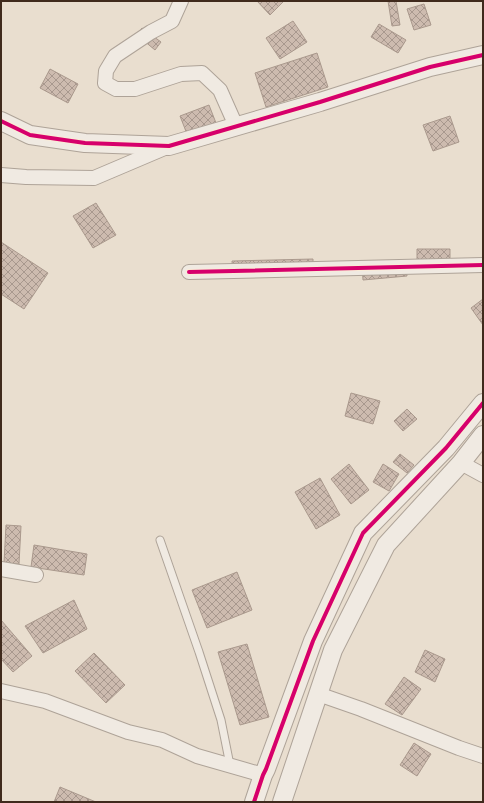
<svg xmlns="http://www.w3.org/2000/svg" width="484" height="803" font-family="Spectral,serif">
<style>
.building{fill:url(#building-cross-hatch);stroke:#aa998d}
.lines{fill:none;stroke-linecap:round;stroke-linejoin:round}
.service-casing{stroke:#aea398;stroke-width:9}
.minor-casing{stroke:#aea398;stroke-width:16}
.tertiary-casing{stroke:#aea398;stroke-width:20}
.service{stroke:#f0eae2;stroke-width:7}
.minor{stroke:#f0eae2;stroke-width:14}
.tertiary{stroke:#f0eae2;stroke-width:18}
.cycleway-casing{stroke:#faebd5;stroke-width:6}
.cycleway{stroke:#d6006c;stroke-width:4}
</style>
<defs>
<pattern id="building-cross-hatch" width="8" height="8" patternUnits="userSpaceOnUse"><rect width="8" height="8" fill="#cdbbaf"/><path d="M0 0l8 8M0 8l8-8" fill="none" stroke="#a8988e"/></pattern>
</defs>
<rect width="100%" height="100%" fill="#e9decf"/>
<g class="building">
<polygon points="257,1 284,1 270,15"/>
<polygon points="388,1 396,1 400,25 392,26"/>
<polygon points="424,4 431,25 414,30 407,9"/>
<polygon points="293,21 307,42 280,59 266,38"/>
<polygon points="379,24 406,40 398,53 371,37"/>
<polygon points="142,28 161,42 155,50 137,35"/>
<polygon points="317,53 328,87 266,107 255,73"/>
<polygon points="50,69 78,84 68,103 40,88"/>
<polygon points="209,105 216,123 187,134 180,116"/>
<polygon points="450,116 459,142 433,151 423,125"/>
<polygon points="96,203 116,235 93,248 73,216"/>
<polygon points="1,242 48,273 24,309 1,294"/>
<polygon points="417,249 450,249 450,267 417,266"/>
<polygon points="313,259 313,274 233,276 232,261"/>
<polygon points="405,261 407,276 363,280 362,265"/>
<polygon points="483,299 483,325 471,308"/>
<polygon points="351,393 380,401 373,424 345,416"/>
<polygon points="407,409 417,419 403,431 394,421"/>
<polygon points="400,454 414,465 407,473 393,462"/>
<polygon points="349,464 369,490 351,504 331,479"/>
<polygon points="383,464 399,474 389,491 373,482"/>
<polygon points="320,478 340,515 316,529 295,492"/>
<polygon points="6,525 21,526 19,564 4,563"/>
<polygon points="34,545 87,554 84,575 31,567"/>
<polygon points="237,572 252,610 207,628 192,590"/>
<polygon points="74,600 87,629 43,653 25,626"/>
<polygon points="1,620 32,656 13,672 1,659"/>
<polygon points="247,644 269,717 240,725 218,652"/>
<polygon points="425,650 445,659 435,682 415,672"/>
<polygon points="94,653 125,685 106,703 75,671"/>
<polygon points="404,677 421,689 402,715 385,704"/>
<polygon points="414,743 431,754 417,776 400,765"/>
<polygon points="60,787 96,802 54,802"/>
</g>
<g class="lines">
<defs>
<polyline id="service" points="160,540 199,652 221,720 230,765"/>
<g id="minor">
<polyline points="181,1 172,21 151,32 115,56 106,71 105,83 116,89 135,89 181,74 202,73 220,90 236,126"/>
<polyline points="1,175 26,177 94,178 167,147"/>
<polyline points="189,272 483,265"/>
<polyline points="461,463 483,475"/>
<polyline points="1,569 36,575"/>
<polyline points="1,691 45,701 128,732 162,740 197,756 263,775"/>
<polyline points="318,694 361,709 459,748 483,756"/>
</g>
<g id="tertiary">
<polyline points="1,121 30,135 85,143 169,146 320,102 430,67 483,55"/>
<polyline points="254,802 263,775 266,769 313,641 363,533 446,448 483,403"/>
<polyline points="282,802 333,650 386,545 461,463 483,435"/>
</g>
</defs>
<use href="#service" class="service-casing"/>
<use href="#minor" class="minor-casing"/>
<use href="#tertiary" class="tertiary-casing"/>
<use href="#service" class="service"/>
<use href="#minor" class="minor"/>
<use href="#tertiary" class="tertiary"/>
<defs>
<g id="cycleway">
<polyline points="1,121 30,135 85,143 169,146 320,102 430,67 483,55"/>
<polyline points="189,272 483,265"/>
<polyline points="254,802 263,775 266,769 313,641 363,533 446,448 483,403"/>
</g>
</defs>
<use href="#cycleway" class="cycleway-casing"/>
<use href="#cycleway" class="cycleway"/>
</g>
<rect width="484" height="803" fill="none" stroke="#402a1d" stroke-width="4"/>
</svg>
